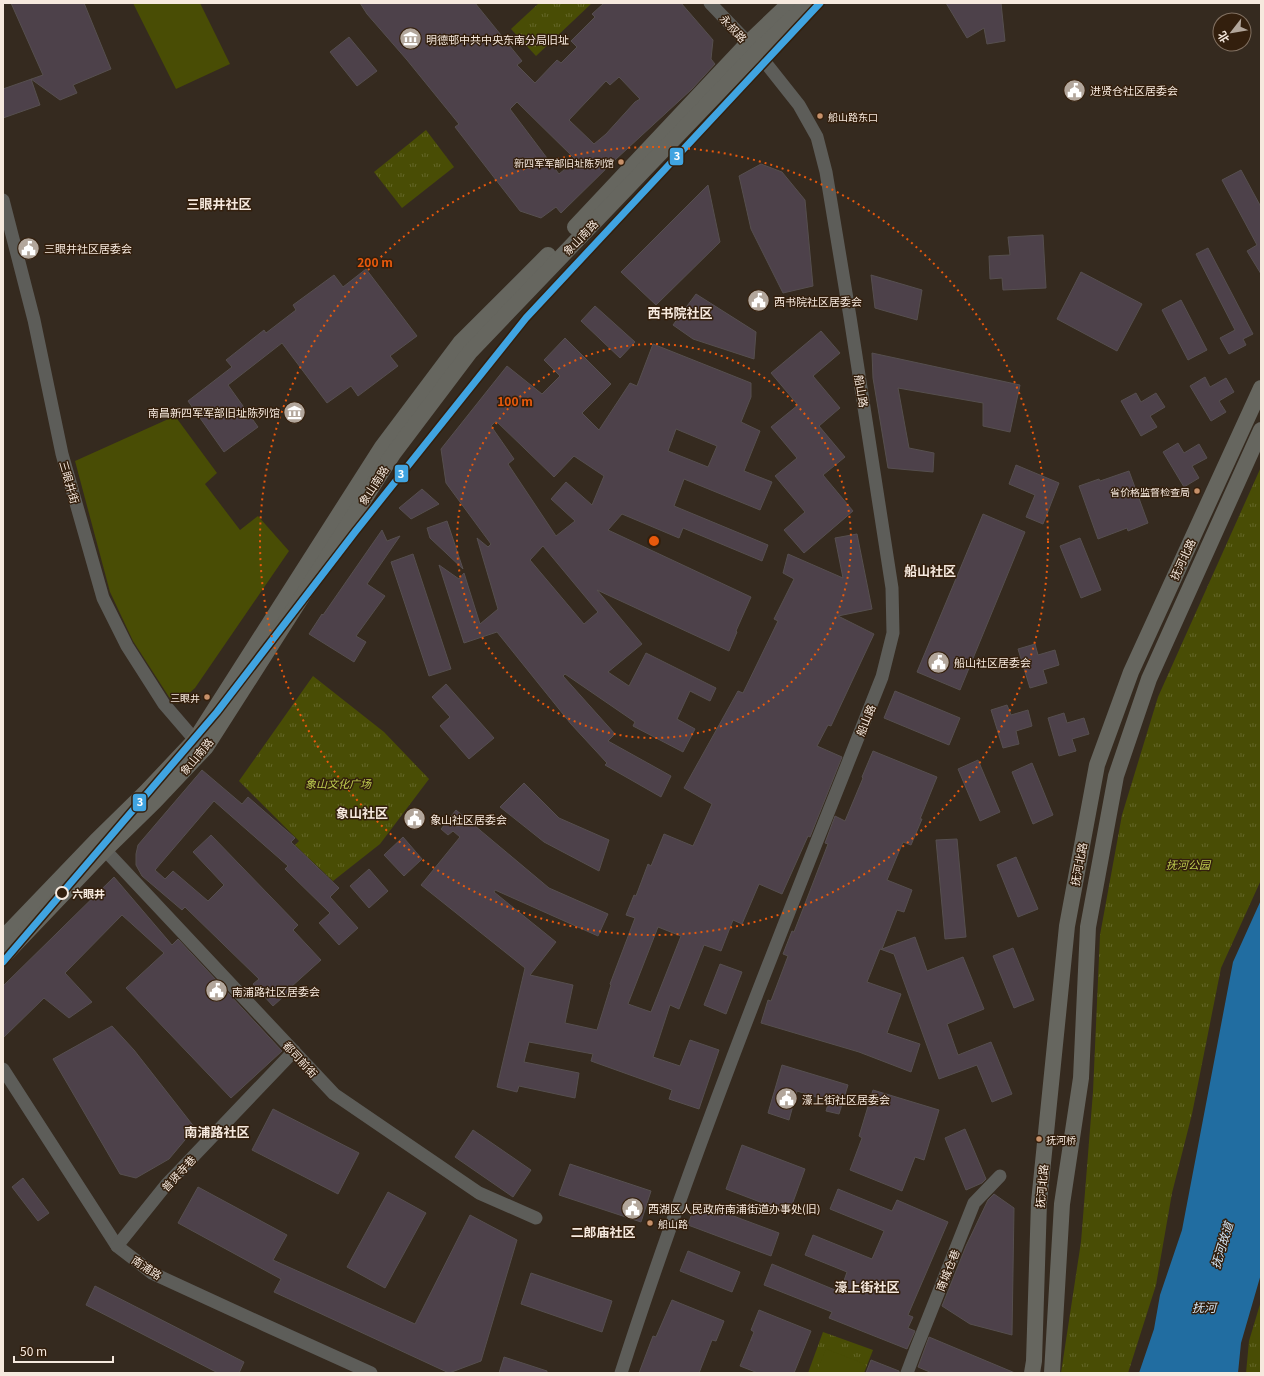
<svg xmlns="http://www.w3.org/2000/svg" width="1264" height="1376" font-family="Georgia,'Noto Sans SC',serif">
<style>
.grass{fill:url(#grass-tufts)}
.garden{fill:#494d05}
.water{fill:#216da1}
.building{fill:#4d414a;stroke:#564f4f;fill-rule:evenodd}
.lines{fill:none;stroke-linecap:round;stroke-linejoin:round}
.minor{stroke:#5d5d59;stroke-width:13}
.major{stroke:#66665f;stroke-width:16}
.metro-1-casing{stroke:#331f0d;stroke-width:10}
.metro-1{stroke:#40a4e1;stroke-width:7}
.ring{fill:none;stroke:#e8590c;stroke-width:2;stroke-dasharray:2 4}
.bus-dot{fill:#c7916a;stroke:#331f0d;stroke-width:1.5}
.stop-dot{fill:#331f0d;stroke:#f6e9de;stroke-width:2}
.labels{text-anchor:middle;dominant-baseline:central;stroke-width:3;stroke-linejoin:round;paint-order:stroke}
.bus-label{font-size:10px;fill:#f6e9de;stroke:#331f0d;text-anchor:start}
.street-label{font-size:11px;fill:#f6e9de;stroke:#331f0d}
.poi-label{font-size:11px;fill:#f6e9de;stroke:#331f0d;text-anchor:start}
.park-label{font-size:11px;font-style:italic;fill:#becd4f;stroke:#331f0d}
.stop-label{font-size:11px;font-weight:bold;fill:#f6e9de;stroke:#331f0d;text-anchor:start}
.water-label{font-size:12px;font-style:italic;fill:#d3e6f6;stroke:#331f0d}
.quarter-label{font-size:13px;font-weight:bold;fill:#f6e9de;stroke:#331f0d}
.centre{fill:#e8590c;stroke:#331f0d;stroke-width:2}
.ring-label{font-size:12px;text-anchor:middle;font-weight:bold;fill:#e8590c;stroke:#331f0d;stroke-width:3;stroke-linejoin:round;paint-order:stroke}
.line-badge{stroke:#331f0d;stroke-width:1.5}
.badge-label{font-size:11px;text-anchor:middle;font-weight:bold;fill:#fff}
</style>
<defs>
<pattern id="grass-tufts" width="24" height="20" patternUnits="userSpaceOnUse"><rect width="24" height="20" fill="#494d05"/><path d="M3 7l-1-3M5 7V3M7 7l1-3M15 17l-1-3M17 17v-4M19 17l1-3" fill="none" stroke="#646729"/></pattern>
</defs>
<rect width="100%" height="100%" fill="#352a1f"/>
<g class="grass">
<polygon points="539,3 592,3 536,56 511,29"/>
<polygon points="426,130 454,167 402,208 374,172"/>
<polygon points="1261,467 1261,880 1221,968 1192,1114 1172,1193 1156,1285 1128,1373 1061,1373 1081,1242 1093,1092 1100,935 1122,815 1158,697"/>
<polygon points="313,676 384,732 429,779 380,844 333,881 295,845 299,841 239,781"/>
<polygon points="1261,1301 1261,1373 1246,1373 1249,1341"/>
<polygon points="823,1332 873,1350 864,1373 808,1373"/>
</g>
<g class="garden">
<polygon points="133,3 200,3 230,64 176,89"/>
<polygon points="175,416 217,473 205,484 240,530 258,516 289,551 195,688 177,704 169,697 133,641 110,592 75,461"/>
<polygon points="826,1349 865,1364 862,1373 816,1373"/>
</g>
<polygon class="water" points="1261,900 1261,1274 1241,1343 1238,1373 1139,1373 1154,1329 1160,1295 1182,1230 1233,962"/>
<g class="building">
<polygon points="11,3 84,3 111,69 73,85 77,93 60,100 31,79 40,105 3,118 3,89 43,75"/>
<path d="M360 3H475L522 61 517 65 535 83 557 60 561 63 577 47 571 41 595 17 592 14 604 3H681L713 40 711 59 715 64 692 89 615 160 561 213 556 207 541 218 520 211 455 127 459 124 407 60 367 14ZM619 77 640 99 635 102 606 134 594 144 569 120 606 81 610 85ZM517 102 576 160 559 174 510 109Z"/>
<polygon points="946,3 1001,3 1005,41 987,44 984,28 967,38"/>
<polygon points="349,37 377,71 357,86 330,52"/>
<polygon points="761,164 782,172 805,200 813,286 783,293 751,229 739,176"/>
<polygon points="1241,170 1261,207 1261,274 1247,251 1257,245 1222,180"/>
<polygon points="708,185 720,242 656,305 621,272"/>
<polygon points="1043,235 1046,288 1003,290 1002,278 990,279 989,256 1010,255 1008,237"/>
<polygon points="1208,248 1253,334 1243,339 1246,345 1229,354 1220,338 1235,330 1196,254"/>
<polygon points="366,269 417,336 390,356 398,366 358,396 351,386 327,403 282,343 228,385 258,427 224,452 188,401 232,367 226,360 264,330 266,333 296,310 293,305 334,275 343,287"/>
<polygon points="1081,272 1142,304 1117,351 1057,319"/>
<polygon points="871,275 922,290 917,320 875,308"/>
<polygon points="696,294 756,332 754,359 693,339 673,325"/>
<polygon points="1181,300 1207,350 1188,360 1162,310"/>
<polygon points="595,306 635,342 620,358 581,321"/>
<polygon points="821,331 840,353 813,376 840,408 819,426 845,457 823,475 853,511 804,553 784,530 805,512 775,476 797,458 771,427 798,405 771,373"/>
<path d="M565 338 611 384 582 413 599 430 630 383 637 386 653 344 751 383V397L741 422 760 431 744 471 772 482 760 510 684 479 674 506 768 545 762 561 683 528 679 538 622 514 608 530 751 597 736 631 737 632 729 651 597 590 642 644 608 672 629 686 646 653 716 688 710 701 690 691 677 719 695 729 683 752 633 726 635 722 565 674 563 676 615 734 608 741 671 776 661 797 605 765 607 763 571 724 497 632 464 643 439 565 459 579 464 573 480 624 498 609 477 538 488 547 491 544 446 483 441 449 507 366 542 394 560 376 544 360ZM496 421 554 477 574 456 604 476 592 505 566 482 551 499 575 521 556 536 508 464 514 459 491 426ZM676 429 717 446 708 467 668 451ZM543 546 598 612 584 624 530 560Z"/>
<polygon points="872,353 1020,385 1010,432 983,426 983,403 898,388 909,448 934,453 933,472 888,468 873,378"/>
<polygon points="1205,377 1210,387 1226,378 1234,392 1219,401 1226,412 1211,421 1190,386"/>
<polygon points="1136,393 1141,402 1156,393 1165,407 1150,416 1157,427 1141,436 1121,401"/>
<polygon points="1178,443 1184,453 1199,444 1207,458 1192,466 1199,478 1184,487 1163,452"/>
<polygon points="1016,465 1059,483 1043,524 1026,517 1035,495 1009,484"/>
<polygon points="1129,471 1148,523 1128,531 1127,528 1098,539 1079,486 1099,479 1100,481"/>
<polygon points="422,489 439,504 411,519 399,508"/>
<polygon points="983,514 1025,532 960,690 917,672"/>
<polygon points="447,521 463,569 430,538 427,528"/>
<polygon points="382,530 387,541 400,536 367,584 385,596 356,636 366,642 354,662 309,634 322,614 323,615"/>
<path d="M857 534 872 609 838 616 874 634 831 726 828 725 817 746 842 757 810 837 808 836 782 894 759 884 742 924 733 920 721 951 704 945 679 1009 670 1005 653 1057 680 1066 690 1040 719 1050 699 1109 669 1099 672 1090 591 1061 593 1054 529 1042 524 1062 579 1073 575 1098 519 1086 517 1092 497 1087 525 968 421 885 460 837 453 831 448 835 441 829 456 810 549 888 608 914 598 936 495 890 494 892 556 942 530 975 573 985 565 1023 597 1030 611 985 610 984 635 918 626 915 634 895 636 896 648 864 651 866 664 834 693 846 712 804 684 788 738 691 743 693 778 621 774 619 794 579 783 573 788 554 843 578 835 538ZM658 927 681 936 651 1012 628 1004Z"/>
<polygon points="1080,538 1101,590 1081,598 1060,546"/>
<polygon points="413,554 451,669 429,676 391,562"/>
<polygon points="1035,644 1038,655 1055,650 1059,665 1043,670 1047,683 1030,688 1018,649"/>
<polygon points="446,684 494,738 469,759 440,726 450,717 432,697"/>
<polygon points="895,691 960,718 949,745 884,718"/>
<polygon points="1007,705 1011,715 1028,710 1032,726 1016,731 1019,744 1003,748 991,710"/>
<polygon points="1064,713 1067,723 1084,718 1089,734 1072,739 1076,751 1059,756 1048,718"/>
<polygon points="873,751 937,777 920,819 922,819 911,845 903,842 887,880 912,890 904,912 897,910 882,949 915,937 927,971 963,957 984,1009 947,1024 958,1055 991,1042 1012,1094 992,1102 977,1065 939,1079 894,954 880,949 867,982 901,994 887,1033 920,1044 911,1072 859,1052 761,1023 768,1000 771,1001 788,956 783,954 792,931 794,932 808,896 828,844 825,843 835,816 845,821 863,778 862,777"/>
<polygon points="978,760 1000,812 980,821 958,769"/>
<polygon points="1032,763 1053,815 1033,824 1012,772"/>
<polygon points="202,770 242,804 248,797 295,838 291,842 339,888 330,897 358,928 339,945 319,923 330,913 285,869 288,866 214,801 155,870 165,879 173,871 208,901 224,885 193,852 211,835 298,925 293,930 321,960 291,987 292,989 273,1006 253,984 259,979 185,907 182,910 142,876 136,865 136,854 138,845"/>
<polygon points="524,783 559,818 609,840 599,871 544,842 500,807"/>
<polygon points="403,837 422,859 404,876 384,855"/>
<polygon points="957,839 966,937 945,939 936,840"/>
<polygon points="1016,857 1038,909 1018,917 997,865"/>
<polygon points="369,869 388,891 369,908 350,886"/>
<polygon points="114,877 172,945 178,939 282,1051 231,1098 126,988 164,953 122,915 65,973 92,1002 69,1018 44,998 3,1038 3,986"/>
<polygon points="1013,948 1034,1000 1014,1008 993,956"/>
<polygon points="720,964 742,972 726,1014 704,1005"/>
<polygon points="112,1026 134,1050 195,1128 169,1159 136,1178 120,1174 53,1059"/>
<polygon points="782,1065 848,1085 839,1114 826,1111 829,1101 797,1091 789,1120 768,1113"/>
<polygon points="873,1090 939,1110 924,1160 915,1157 902,1191 850,1170 862,1138 859,1136"/>
<polygon points="273,1109 359,1153 338,1194 252,1150"/>
<polygon points="965,1129 986,1179 982,1183 966,1190 945,1138"/>
<polygon points="473,1130 531,1170 513,1197 455,1157"/>
<polygon points="742,1145 805,1169 789,1213 726,1189"/>
<polygon points="570,1164 651,1191 641,1222 559,1195"/>
<polygon points="23,1178 49,1213 38,1221 12,1187"/>
<polygon points="198,1187 287,1235 273,1260 415,1324 470,1215 517,1240 481,1361 449,1373 274,1292 281,1279 178,1223"/>
<polygon points="838,1189 892,1211 897,1200 948,1222 908,1315 913,1317 908,1328 915,1331 907,1349 829,1318 832,1312 764,1285 772,1264 840,1292 847,1272 805,1255 813,1235 872,1259 884,1231 830,1209"/>
<polygon points="388,1192 426,1213 385,1288 347,1267"/>
<polygon points="994,1194 1014,1208 1012,1335 970,1324 942,1306 966,1246 988,1200"/>
<polygon points="696,1202 779,1233 771,1256 688,1225"/>
<polygon points="688,1251 740,1272 732,1292 680,1271"/>
<polygon points="531,1273 612,1301 602,1332 521,1304"/>
<polygon points="95,1286 244,1362 239,1373 218,1373 86,1305"/>
<polygon points="672,1300 724,1321 716,1341 712,1340 699,1373 639,1373 653,1336 656,1337"/>
<polygon points="759,1310 811,1331 794,1373 758,1373 740,1366 754,1332 751,1330"/>
<polygon points="929,1337 1015,1373 932,1373 918,1367"/>
<polygon points="504,1357 547,1371 547,1373 499,1373"/>
<polygon points="871,1360 899,1371 899,1373 866,1373"/>
</g>
<g class="lines">
<g class="minor">
<polyline points="3,200 34,320 62,454 103,598 127,646 164,704 195,740"/>
<polyline points="105,850 334,1094 479,1193 536,1218"/>
<polyline points="3,1069 117,1246 152,1273 265,1325 371,1373"/>
<polyline points="117,1246 166,1185 294,1051"/>
<path d="M621 1373C697 1137 791 907 882 677L893 633 892 588 850 317 826 172 817 137 799 105 757 52 710 3"/>
<polyline points="907,1373 916,1349 974,1203 1000,1176"/>
</g>
<g class="major">
<polyline points="575,227 748,43 790,3"/>
<polyline points="3,938 96,841 146,792 195,740 382,447 460,343 548,255"/>
<polyline points="3,957 105,850 155,801 206,747 393,454 470,352 757,52 808,3"/>
<polyline points="1032,1373 1034,1361 1039,1202 1067,926 1097,765 1131,672 1261,388"/>
<polyline points="1052,1373 1062,1204 1081,1078 1088,927 1116,776 1149,679 1261,430"/>
</g>
<defs>
<polyline id="metro-1" points="3,962 217,712 355,532 526,318 820,3"/>
</defs>
<use href="#metro-1" class="metro-1-casing"/>
<use href="#metro-1" class="metro-1"/>
</g>
<g class="ring">
<circle cx="654" cy="541" r="197"/>
<circle cx="654" cy="541" r="394"/>
</g>
<defs>
<symbol id="museum-disc" viewBox="-11 -11 22 22"><circle r="9.5" fill="#b2a69b" stroke="#331f0d"/><path d="M0-6L6-3V-2H-6V-3ZM-5-1h2V3h-2ZM-1-1h2V3h-2ZM3-1h2V3H3ZM-6 4H6V6H-6Z" fill="#fff"/></symbol>
<symbol id="civic-disc" viewBox="-11 -11 22 22"><circle r="9.5" fill="#b2a69b" stroke="#331f0d"/><path d="M-.6-6.5H3V-4.5H.6V-3L4-1V1h2V6H-6V1h2V-1L-.6-3ZM-1.2 2.5V6h2.4V2.5Z" fill="#fff"/></symbol>
</defs>
<g fill-rule="evenodd">
<use href="#museum-disc" x="398" y="26" width="25" height="25"/>
<use href="#civic-disc" x="1062" y="78" width="25" height="25"/>
<use href="#civic-disc" x="16" y="236" width="25" height="25"/>
<use href="#civic-disc" x="746" y="288" width="25" height="25"/>
<use href="#museum-disc" x="282" y="400" width="25" height="25"/>
<use href="#civic-disc" x="926" y="650" width="25" height="25"/>
<use href="#civic-disc" x="402" y="806" width="25" height="25"/>
<use href="#civic-disc" x="204" y="978" width="25" height="25"/>
<use href="#civic-disc" x="774" y="1086" width="25" height="25"/>
<use href="#civic-disc" x="620" y="1196" width="25" height="25"/>
</g>
<g class="bus-dot">
<circle cx="820" cy="116" r="3.5"/>
<circle cx="621" cy="162" r="3.5"/>
<circle cx="1197" cy="491" r="3.5"/>
<circle cx="207" cy="697" r="3.5"/>
<circle cx="1039" cy="1139" r="3.5"/>
<circle cx="650" cy="1223" r="3.5"/>
</g>
<circle class="stop-dot" cx="62" cy="893" r="6"/>
<g class="labels">
<g class="bus-label">
<text x="828" y="116">船山路东口</text>
<text x="614" y="162" text-anchor="end">新四军军部旧址陈列馆</text>
<text x="1190" y="491" text-anchor="end">省价格监督检查局</text>
<text x="200" y="697" text-anchor="end">三眼井</text>
<text x="1046" y="1139">抚河桥</text>
<text x="658" y="1223">船山路</text>
</g>
<g class="street-label">
<text transform="translate(734 28) rotate(47)">永叔路</text>
<text transform="translate(580 237) rotate(-46)">象山南路</text>
<text transform="translate(862 391) rotate(81)">船山路</text>
<text transform="translate(70 482) rotate(74)">三眼井街</text>
<text transform="translate(373 485) rotate(-57)">象山南路</text>
<text transform="translate(1182 559) rotate(-65)">抚河北路</text>
<text transform="translate(865 720) rotate(-68)">船山路</text>
<text transform="translate(196 756) rotate(-50)">象山南路</text>
<text transform="translate(1078 864) rotate(-79)">抚河北路</text>
<text transform="translate(301 1059) rotate(47)">都司前街</text>
<text transform="translate(178 1173) rotate(-47)">普贤寺巷</text>
<text transform="translate(1041 1186) rotate(-85)">抚河北路</text>
<text transform="translate(147 1267) rotate(33)">南浦路</text>
<text transform="translate(947 1270) rotate(-68)">南城仓巷</text>
</g>
<g class="poi-label">
<text x="426" y="39">明德邨中共中央东南分局旧址</text>
<text x="1090" y="90">进贤仓社区居委会</text>
<text x="44" y="248">三眼井社区居委会</text>
<text x="774" y="301">西书院社区居委会</text>
<text x="280" y="412" text-anchor="end">南昌新四军军部旧址陈列馆</text>
<text x="954" y="662">船山社区居委会</text>
<text x="430" y="819">象山社区居委会</text>
<text x="232" y="991">南浦路社区居委会</text>
<text x="802" y="1099">濠上街社区居委会</text>
<text x="648" y="1208">西湖区人民政府南浦街道办事处(旧)</text>
</g>
<g class="park-label">
<text x="338" y="783">象山文化广场</text>
<text x="1188" y="864">抚河公园</text>
</g>
<g class="stop-label">
<text x="72" y="893">六眼井</text>
</g>
<g class="water-label">
<text transform="translate(1221 1245) rotate(-73)">抚河故道</text>
<text x="1204" y="1306">抚河</text>
</g>
<g class="quarter-label">
<text x="219" y="203">三眼井社区</text>
<text x="680" y="312">西书院社区</text>
<text x="930" y="570">船山社区</text>
<text x="362" y="812">象山社区</text>
<text x="217" y="1131">南浦路社区</text>
<text x="603" y="1231">二郎庙社区</text>
<text x="867" y="1286">濠上街社区</text>
</g>
</g>
<circle cx="654" cy="541" r="6" class="centre"/>
<g class="ring-label">
<text x="375" y="267">200 m</text>
<text x="515" y="406">100 m</text>
</g>
<g class="line-badge">
<rect x="669" y="147" width="15" height="19" rx="4" fill="#40a4e1"/>
<rect x="394" y="464" width="15" height="19" rx="4" fill="#40a4e1"/>
<rect x="132" y="793" width="15" height="19" rx="4" fill="#40a4e1"/>
</g>
<g class="badge-label">
<text x="677" y="160">3</text>
<text x="401" y="478">3</text>
<text x="140" y="806">3</text>
</g>
<rect width="1264" height="1376" fill="none" stroke="#f6e9de" stroke-width="8"/>
<g transform="translate(1232 32) rotate(239)"><circle r="19" fill="#331f0d" stroke="#817061"/>
<path d="M0-3L7 15L0 10L-7 15Z" fill="#b2a69b"/>
<text y="-6" font-size="11" font-weight="bold" text-anchor="middle" fill="#f6e9de">北</text>
</g>
<path d="M14 1356v6h99v-6" fill="none" stroke="#f6e9de" stroke-width="2"/>
<text x="20" y="1356" font-size="12" fill="#f6e9de" stroke="#331f0d" stroke-width="3" paint-order="stroke">50 m</text>
</svg>
